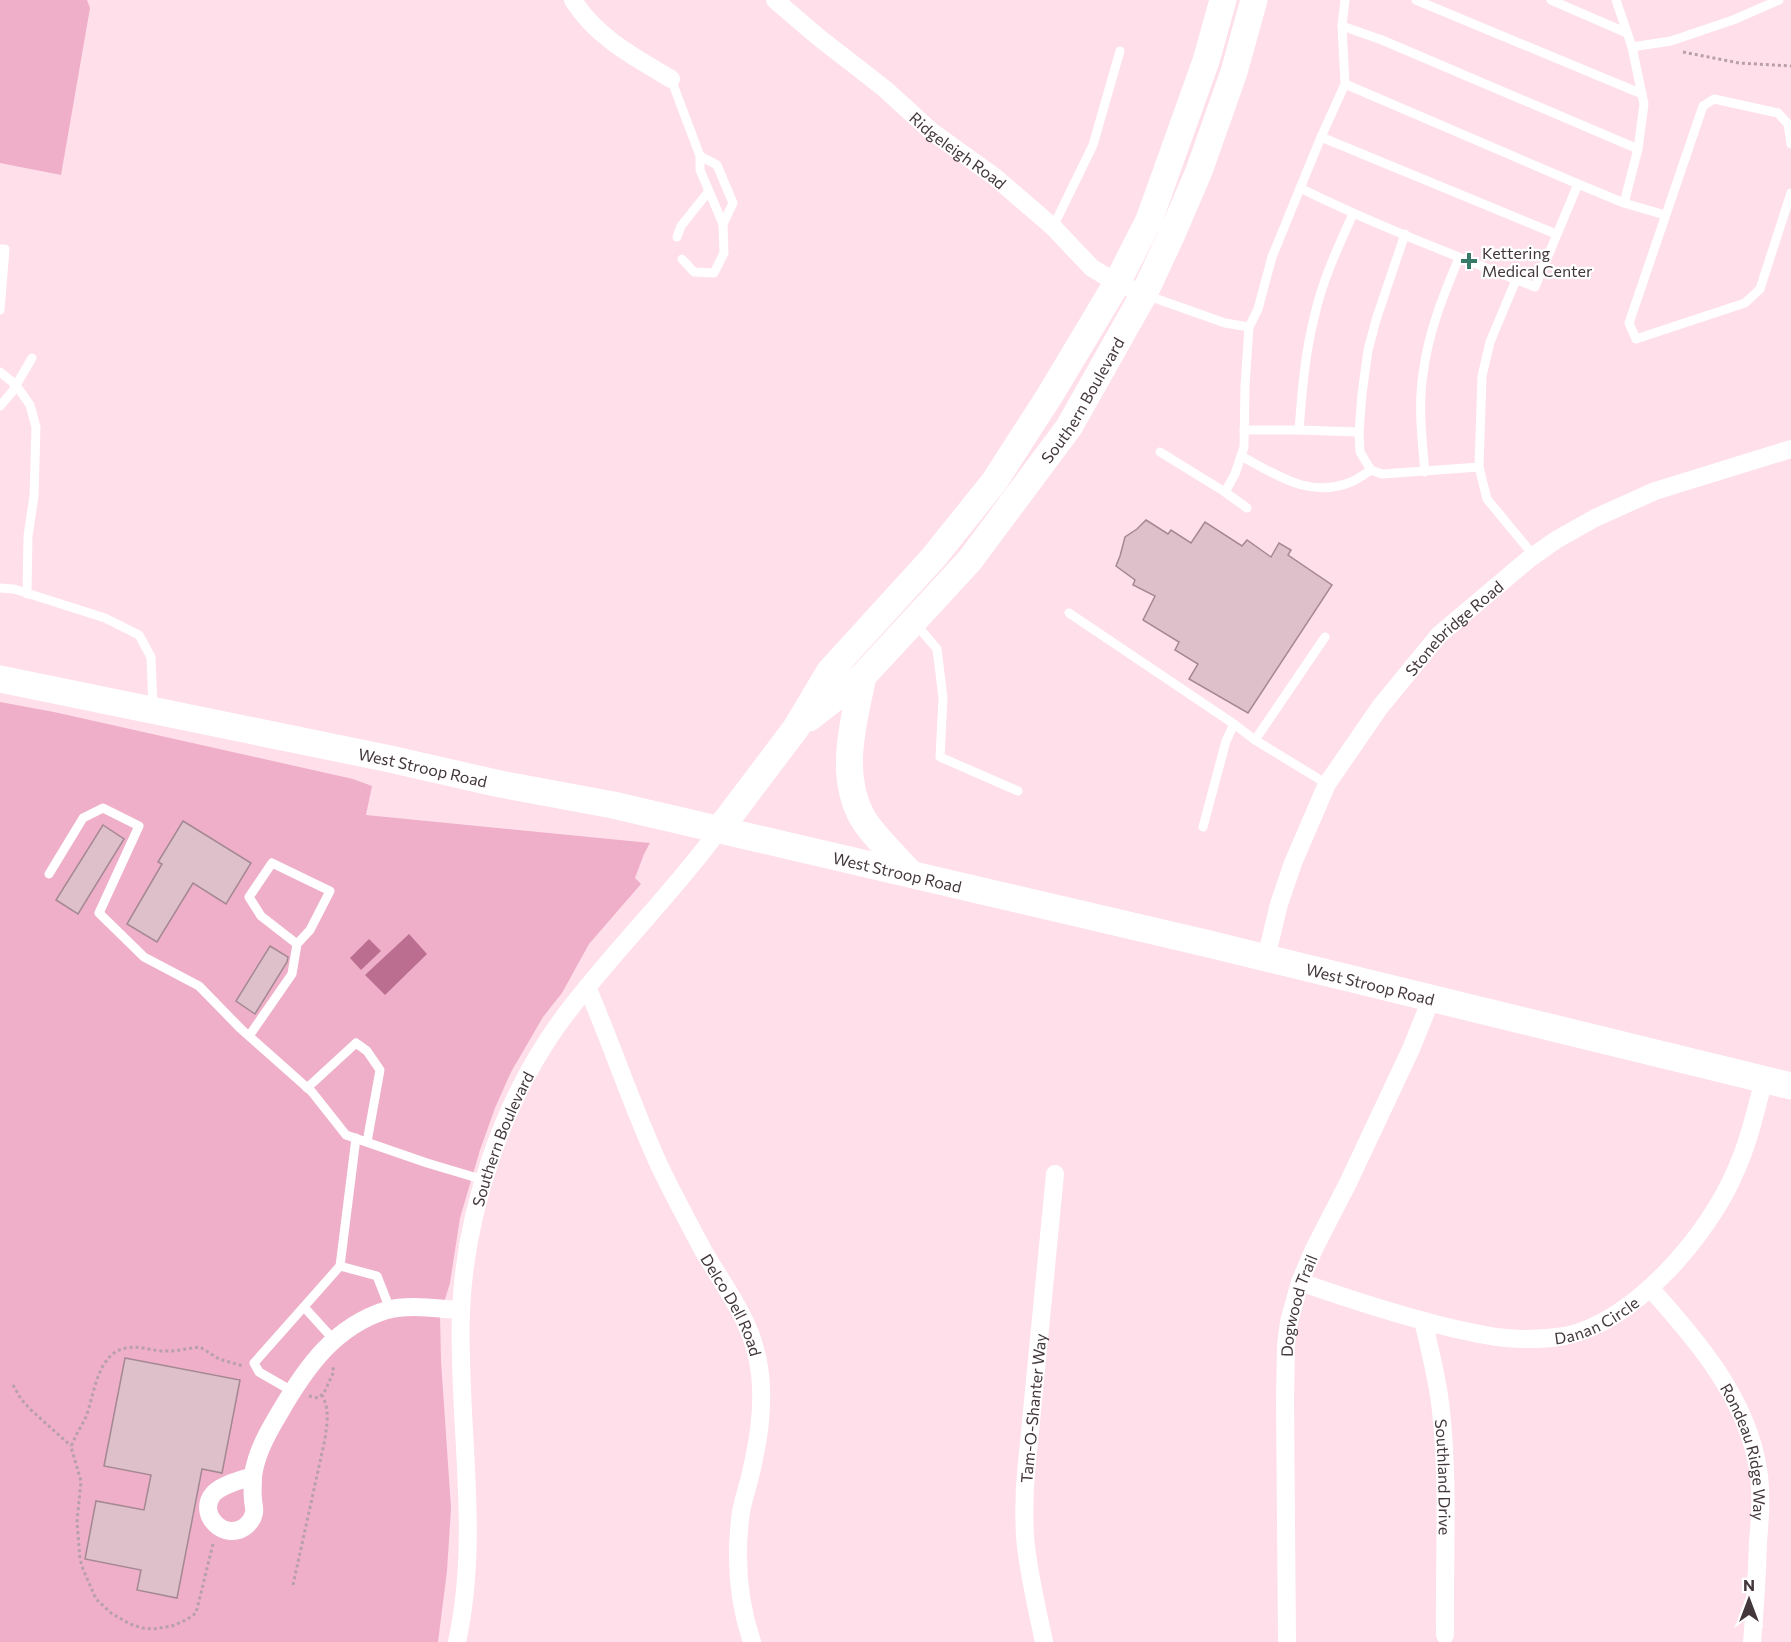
<svg xmlns="http://www.w3.org/2000/svg" width="1791" height="1642" font-family="Commissioner,sans-serif">
<style>
.green{fill:#efafc8}
.water{fill:#bb6e8f}
.building{fill:#dec0cb;stroke:#a48892;stroke-width:1.5}
.lines{fill:none;stroke-linecap:round;stroke-linejoin:round}
.path{stroke:#b8a0a9;stroke-width:3;stroke-dasharray:3 3;stroke-linecap:butt}
.lane{stroke:#fff;stroke-width:9}
.street{stroke:#fff;stroke-width:18}
.secondary{stroke:#fff;stroke-width:27}
.poi-dot{fill:#387968;stroke:#fff;stroke-width:2}
.labels{text-anchor:middle;dominant-baseline:central;stroke-width:4.5;stroke-linejoin:round;paint-order:stroke}
.street-label{font-size:16px;fill:#43373b;stroke:#fff}
.poi-label{font-size:16px;fill:#43373b;stroke:#fff;text-anchor:start}
</style>
<rect width="100%" height="100%" fill="#fedfea"/>
<g class="green">
<polygon points="0,0 87,0 90,8 61,175 0,163"/>
<polygon points="0,702 54,712 353,779 372,786 366,815 650,843 644,854 635,878 641,884 589,944 562,993 543,1017 511,1072 495,1108 480,1150 460,1218 450,1283 440,1316 441,1361 451,1508 447,1571 438,1642 0,1642"/>
</g>
<g class="water">
<polygon points="409,934 427,954 385,995 365,975"/>
<polygon points="369,939 381,951 361,970 350,958"/>
</g>
<g class="building">
<polygon points="1146,520 1168,534 1171,530 1191,543 1205,522 1242,546 1247,540 1271,557 1279,543 1291,550 1288,555 1332,585 1248,713 1189,679 1198,664 1175,650 1179,642 1143,620 1155,596 1133,585 1135,580 1116,566 1120,556 1125,537 1137,529"/>
<polygon points="183,821 251,863 226,904 193,883 157,942 127,924 162,864 158,862"/>
<polygon points="103,825 124,839 78,914 56,900"/>
<polygon points="270,946 288,957 287,962 255,1014 236,1001"/>
<polygon points="125,1358 240,1380 222,1473 202,1469 177,1598 137,1590 141,1570 85,1559 96,1501 144,1510 151,1475 104,1466"/>
</g>
<g class="lines">
<g class="path">
<polyline points="1683,52 1739,63 1791,66"/>
<polyline points="13,1385 21,1399 30,1409 71,1446"/>
<polyline points="309,1396 318,1398 324,1393 334,1371 332,1365"/>
<path d="M213 1544 196 1613 186 1620 172 1626 153 1629 142 1628 130 1624 111 1613 96 1599 83 1569 80 1559 77 1522 81 1481 71 1447C75 1436 81 1427 86 1417 94 1396 97 1353 126 1348 140 1345 154 1352 168 1351 178 1351 189 1348 200 1347L219 1359 243 1366"/>
<path d="M293 1585 325 1439C327 1423 330 1410 322 1395"/>
</g>
<g class="lane">
<polyline points="1416,0 1642,94"/>
<polyline points="1551,0 1627,33"/>
<polyline points="1616,0 1632,47 1671,41 1733,20 1779,0"/>
<polyline points="1342,26 1345,0"/>
<polyline points="671,79 700,156 700,170 723,224 724,253 714,273 694,272 682,259"/>
<polyline points="1345,84 1578,184 1624,203 1665,215"/>
<polyline points="1321,137 1556,234"/>
<polyline points="1791,144 1788,124 1778,113 1714,99 1703,106 1629,323 1636,339 1745,303 1760,289 1791,193"/>
<polyline points="700,156 717,165 733,203 723,224"/>
<path d="M1300 188C1377 226 1456 256 1535 287L1578 184"/>
<polyline points="1624,203 1638,149 1644,104 1632,47"/>
<polyline points="1053,227 1093,145 1120,51"/>
<polyline points="1405,234 1376,320 1368,350 1362,394 1359,432 1360,452 1371,470 1382,474 1479,467 1482,376 1490,342 1516,280"/>
<polyline points="677,237 681,226 709,191"/>
<polyline points="0,249 5,249 0,310"/>
<polyline points="1146,295 1225,323 1249,327"/>
<polyline points="0,372 16,385 30,405 36,427 34,496 28,536 27,594"/>
<polyline points="0,406 12,392 32,358"/>
<polyline points="1244,430 1299,430 1359,432"/>
<path d="M1299 430C1302 391 1305 352 1315 314 1323 279 1338 247 1353 214"/>
<polyline points="1160,452 1225,492 1247,508"/>
<path d="M1241 456C1277 475 1309 499 1351 482 1358 479 1365 474 1371 470"/>
<polyline points="1479,467 1487,499 1534,556"/>
<path d="M1425 472C1422 440 1418 407 1423 374 1428 333 1443 296 1459 258"/>
<polyline points="1225,492 1235,474 1244,447 1245,386 1249,327 1258,309 1272,257 1321,137 1345,84 1342,26 1382,40 1638,149"/>
<polyline points="0,588 14,589 105,618 139,635 151,657 153,708"/>
<polyline points="1069,613 1234,724 1255,740 1327,784"/>
<polyline points="915,623 937,649 943,698 940,757 1018,791"/>
<polyline points="1255,740 1325,637"/>
<polyline points="1203,827 1226,741 1234,724"/>
<polyline points="49,874 83,818 103,808 139,826 99,913 144,957 199,986 241,1029 312,1092 346,1135 427,1163 484,1180"/>
<polyline points="249,1036 292,974 297,944 261,916 249,897 272,863 330,891 310,930 297,944"/>
<polyline points="307,1088 356,1043 367,1051 380,1070 367,1142"/>
<polyline points="340,1266 377,1276 390,1309"/>
<polyline points="304,1307 334,1340"/>
<polyline points="292,1391 259,1372 254,1363 340,1266 356,1138"/>
</g>
<g class="street">
<path d="M573 0C596 37 634 57 671 79"/>
<path id="s1" d="M775 0 817 36 885 89 931 131 995 177 1053 227 1092 268 1117 283 1144 294"/>
<path id="s2" d="M1266 958 1279 904 1293 863 1327 784 1380 707 1439 635 1529 559 1556 540 1595 518 1655 491 1791 449"/>
<path id="s3" d="M587 987C613 1047 633 1109 660 1167 674 1196 689 1224 704 1252 728 1293 755 1325 760 1374 764 1409 758 1443 750 1477 747 1489 743 1500 741 1512 735 1555 738 1601 752 1642"/>
<path id="s4" d="M1300 1282C1346 1298 1392 1313 1439 1325 1461 1330 1483 1336 1506 1338 1525 1340 1546 1339 1565 1336 1635 1322 1710 1233 1736 1170 1749 1141 1756 1110 1764 1079"/>
<path id="s5" d="M1650 1288C1696 1339 1747 1398 1758 1469 1762 1493 1760 1518 1758 1542 1757 1575 1755 1609 1752 1642"/>
<path id="s6" d="M1423 1321C1430 1350 1438 1380 1441 1411 1449 1485 1444 1560 1445 1635"/>
<path d="M253 1476C256 1453 268 1432 280 1412 306 1367 335 1326 387 1310 410 1304 438 1309 461 1310"/>
<path d="M253 1476C253 1484 252 1491 253 1499 253 1504 255 1509 254 1513 253 1518 250 1522 247 1525 226 1544 195 1514 214 1493 223 1484 241 1480 253 1476Z"/>
<path id="s7" d="M457 1642C481 1532 457 1422 461 1311 465 1213 502 1102 560 1022 609 955 670 897 719 830"/>
<path id="s8" d="M1044 1642C1037 1608 1028 1572 1025 1537 1024 1516 1024 1494 1026 1473L1055 1174"/>
<path id="s9" d="M1287 1642 1285 1400 1286 1345 1289 1322 1300 1282 1314 1249 1348 1183 1411 1049 1432 997"/>
</g>
<g class="secondary">
<path d="M863 676C854 721 838 773 862 817 872 835 896 857 910 873"/>
<path id="s10" d="M0 679 390 759 500 784 613 805 1205 943 1791 1086"/>
<path id="s11" d="M809 718 863 676 970 560 1069 427 1144 294 1172 234 1199 171 1234 72 1254 0"/>
<polyline points="719,830 796,728 830,671 933,558 994,482 1050,395 1117,283 1149,220 1206,61 1223,0"/>
</g>
</g>
<path class="poi-dot" d="M1466 252h6v6h6v6h-6v6h-6v-6h-6v-6h6z"/>
<g class="labels">
<g class="street-label">
<text stroke="none"><textPath href="#s1" startOffset="237">Ridgeleigh Road</textPath></text>
<text stroke="none"><textPath href="#s11" startOffset="422">Southern Boulevard</textPath></text>
<text stroke="none"><textPath href="#s2" startOffset="387">Stonebridge Road</textPath></text>
<text stroke="none"><textPath href="#s10" startOffset="432">West Stroop Road</textPath></text>
<text stroke="none"><textPath href="#s10" startOffset="918">West Stroop Road</textPath></text>
<text stroke="none"><textPath href="#s10" startOffset="1404">West Stroop Road</textPath></text>
<text stroke="none"><textPath href="#s7" startOffset="510">Southern Boulevard</textPath></text>
<text stroke="none"><textPath href="#s3" startOffset="350">Delco Dell Road</textPath></text>
<text stroke="none"><textPath href="#s9" startOffset="338">Dogwood Trail</textPath></text>
<text stroke="none"><textPath href="#s4" startOffset="308">Danan Circle</textPath></text>
<text stroke="none"><textPath href="#s8" startOffset="236">Tam-O-Shanter Way</textPath></text>
<text stroke="none"><textPath href="#s5" startOffset="194">Rondeau Ridge Way</textPath></text>
<text stroke="none"><textPath href="#s6" startOffset="158">Southland Drive</textPath></text>
</g>
<g class="poi-label">
<text x="1482" y="252">Kettering<tspan x="1482" dy="18">Medical Center</tspan></text>
</g>
</g>
<g transform="translate(1749 1600)" stroke="#ffffff" stroke-width="4.5" paint-order="stroke">
<path d="M0-4.5L10 22L0 15L-10 22Z" fill="#43373b"/>
<text y="-9" font-size="16" font-weight="bold" text-anchor="middle" fill="#43373b">N</text>
</g>
</svg>
